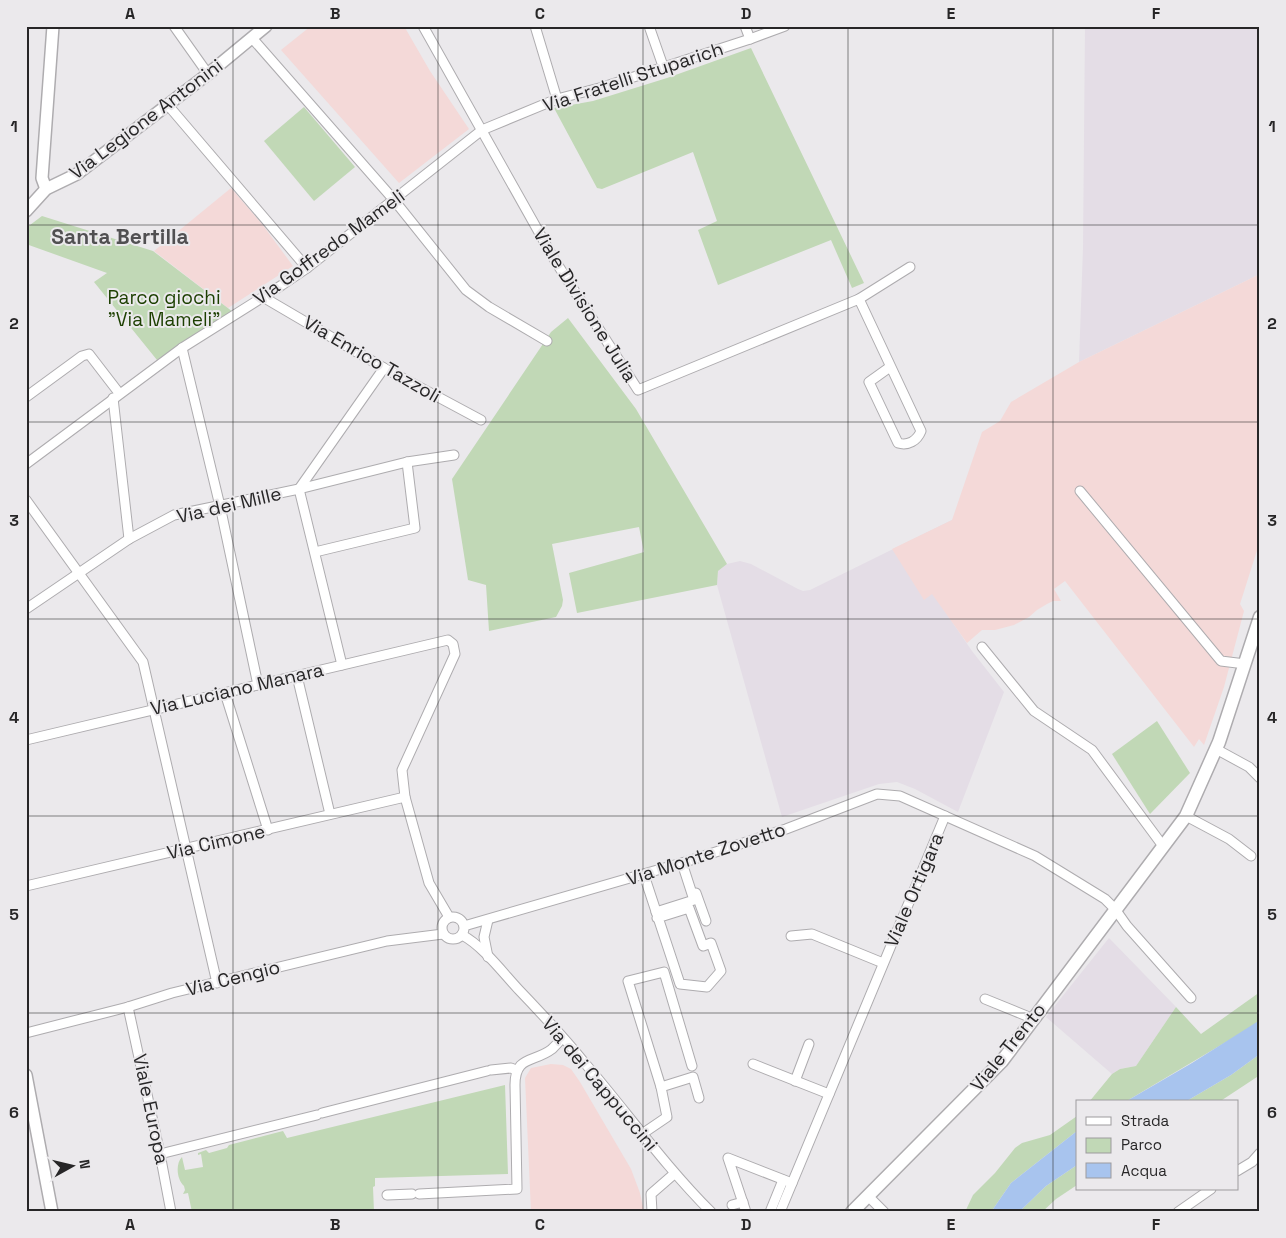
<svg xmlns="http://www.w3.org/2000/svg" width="1286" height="1238" font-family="'Space Grotesk',sans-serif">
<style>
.built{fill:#e4dde6}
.education{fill:#f4d9d8}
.green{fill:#c1d8b6}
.water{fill:#a8c4ee}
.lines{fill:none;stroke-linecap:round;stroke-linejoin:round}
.minor-casing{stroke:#aeacaf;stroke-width:11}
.tertiary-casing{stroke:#aeacaf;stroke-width:14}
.secondary-casing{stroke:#aeacaf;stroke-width:15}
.minor{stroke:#fff;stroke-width:9}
.tertiary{stroke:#fff;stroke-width:11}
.secondary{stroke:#fff;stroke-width:12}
.grid{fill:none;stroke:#272627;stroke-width:1;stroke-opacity:0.55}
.labels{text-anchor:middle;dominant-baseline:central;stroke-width:4;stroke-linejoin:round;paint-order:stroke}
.street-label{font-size:19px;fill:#272627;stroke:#ebe9ec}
.park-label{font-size:19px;fill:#1c3f00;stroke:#ebe9ec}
.quarter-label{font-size:21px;font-weight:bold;fill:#515052;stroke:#ebe9ec}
.neatline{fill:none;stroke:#272627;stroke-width:2}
.grid-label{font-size:16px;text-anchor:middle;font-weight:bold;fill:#272627}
</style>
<rect width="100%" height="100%" fill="#ebe9ec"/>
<g class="built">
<polygon points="1085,26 1260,26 1260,274 1079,362 1083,248"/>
<polygon points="952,520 927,585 972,651 1004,692 958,812 915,789 897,782 879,784 782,817 717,585 718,571 727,564 740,561 751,564 798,589 803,591 810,590"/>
<polygon points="1109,938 1176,1007 1136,1066 1120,1069 1112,1074 1046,1017"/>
</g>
<g class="education">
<polygon points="311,26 404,26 430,71 469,129 399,183 281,50"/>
<polygon points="231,188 262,224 293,266 228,308 154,251"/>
<polygon points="1260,274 1260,541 1240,604 1244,611 1224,687 1204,745 1199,739 1194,747 1065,581 1054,589 1061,601 1053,601 1047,604 1037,610 1029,617 1014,625 995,630 982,630 967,643 932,594 924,600 892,549 952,520 982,432 1000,421 1011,402 1079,362"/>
<polygon points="551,1064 563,1065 571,1069 580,1082 631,1169 640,1193 644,1212 531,1212 525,1078 531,1068"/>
</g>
<g class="green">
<polygon points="751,48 864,283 852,288 831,240 718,285 698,230 717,221 693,152 602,189 597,188 554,108 593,101 667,78"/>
<polygon points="304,107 355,167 314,201 264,141"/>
<polygon points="42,216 153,251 233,312 157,360 94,282 107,273 26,244 26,228"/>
<polygon points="568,318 636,409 727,564 718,571 717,585 577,613 569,573 644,552 639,527 552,544 563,600 562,606 556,617 489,631 486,585 468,580 452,479 551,332"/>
<polygon points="1157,721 1190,773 1150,814 1112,754"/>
<polygon points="1260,992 1260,1020 1253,1026 1125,1102 1089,1102 1112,1074 1120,1069 1136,1066 1176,1007 1201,1034"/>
<polygon points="1260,1054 1260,1075 1219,1102 1185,1102 1231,1075"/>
<path d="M505 1085 508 1174 375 1178V1186L373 1187 374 1212H192L188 1193 183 1194 185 1190 184 1186C177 1180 175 1164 182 1157L185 1170 203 1167 201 1154 198 1155V1153L206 1150 209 1153 227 1148 229 1145 283 1131 287 1138Z"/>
<polygon points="1077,1116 1077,1131 1011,1183 991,1212 965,1212 973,1195 995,1173 1015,1148 1022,1143 1050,1135"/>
<polygon points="1077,1165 1077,1185 1056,1199 1042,1212 1019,1212 1046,1186"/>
</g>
<g class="water">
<polygon points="1260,1020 1260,1054 1231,1075 1185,1102 1125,1102 1192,1063"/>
<polygon points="1077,1131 1077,1165 1046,1186 1019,1212 991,1212 1011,1183"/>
</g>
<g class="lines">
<defs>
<g id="minor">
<polyline points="174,26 208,74"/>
<path d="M423 26 554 259 638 390 859 299 921 431C917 441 908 446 898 443L869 382 890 367"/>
<polyline points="535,26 557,99"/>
<polyline points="649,26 663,66"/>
<polyline points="745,26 750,39"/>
<polyline points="252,38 394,200 466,290 489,307 547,341"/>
<polyline points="167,104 307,268"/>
<polyline points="263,297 384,368 481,420"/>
<polyline points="859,299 910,267"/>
<polyline points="182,348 220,506 258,685"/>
<polyline points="26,397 82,356 89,354 119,393"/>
<polyline points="113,398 129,539"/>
<polyline points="26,464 182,348 282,285 307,268 482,130 557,99 603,87 750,39 785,26"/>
<polyline points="299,489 342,665"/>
<polyline points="299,489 384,368"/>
<polyline points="1080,491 1221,661 1245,664"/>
<polyline points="26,500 143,662 217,983"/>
<polyline points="315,552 415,528 407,462"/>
<polyline points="26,609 129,539 174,515 299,489 407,462 454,455"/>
<polyline points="982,647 1034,711 1092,750 1163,846"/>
<polyline points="297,676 330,814"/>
<polyline points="225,693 268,830"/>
<polyline points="26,740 448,640 453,644 455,654 402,770 405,797 429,883 449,917"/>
<polyline points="1216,749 1249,767 1260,778"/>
<polyline points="1186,816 1229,839 1251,856"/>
<polyline points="644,875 680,984 707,987 721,971 711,943 703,946 689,908 657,918"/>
<polyline points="26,886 405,797"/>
<polyline points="696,893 706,921"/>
<polyline points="656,912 694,900 682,863"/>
<circle cx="453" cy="928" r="11"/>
<polyline points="488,920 484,937 488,957"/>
<polyline points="464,926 685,862 786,829 877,794 900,796 1035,856 1105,899 1115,909 1127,926 1191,998"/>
<path d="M462 935C483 946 503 973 519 990 541 1013 563 1036 583 1061 626 1111 664 1165 711 1212"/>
<polyline points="791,936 812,934 883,963"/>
<polyline points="985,999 1034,1019"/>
<polyline points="128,1007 160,1154 171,1212"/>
<polyline points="26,1033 128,1007 172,993 387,941 443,934"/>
<polyline points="753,1064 829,1094"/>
<polyline points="491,1070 511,1068 516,1070"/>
<polyline points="795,1081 809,1044"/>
<polyline points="661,1087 628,981 664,972 692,1066"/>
<polyline points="322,1113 487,1071"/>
<polyline points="642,1134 667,1117 661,1087 693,1077 699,1098"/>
<polyline points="160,1154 317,1115"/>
<polyline points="1237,1171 1252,1162 1260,1153"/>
<path d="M419 1194 517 1189 515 1085C515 1055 534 1063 552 1049 555 1046 560 1041 562 1038"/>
<polyline points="387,1195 412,1194"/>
<polyline points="868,1196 884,1212"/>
<polyline points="732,1205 743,1202"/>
<polyline points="652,1212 651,1194 674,1174"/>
<polyline points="746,1212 728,1158 792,1183"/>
<polyline points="770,1212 783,1180"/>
<polyline points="780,1212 945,816"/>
<polyline points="1178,1212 1211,1189"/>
</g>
<g id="tertiary">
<polyline points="46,189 42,178 53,26"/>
<polyline points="26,211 46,189 77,174 208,74 266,26"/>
<polyline points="26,1075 52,1212"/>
</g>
<polyline id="secondary" points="852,1212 1002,1061 1186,816 1219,742 1260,617"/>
</defs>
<use href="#minor" class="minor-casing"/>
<use href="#tertiary" class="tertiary-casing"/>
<use href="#secondary" class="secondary-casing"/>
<use href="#minor" class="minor"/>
<use href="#tertiary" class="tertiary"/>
<use href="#secondary" class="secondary"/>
</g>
<path class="grid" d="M233 26V1212M438 26V1212M643 26V1212M848 26V1212M1053 26V1212M26 225H1260M26 422H1260M26 619H1260M26 816H1260M26 1013H1260"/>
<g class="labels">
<g class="street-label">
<text transform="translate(633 77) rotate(-18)">Via Fratelli Stuparich</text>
<text transform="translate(146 119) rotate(-37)">Via Legione Antonini</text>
<text transform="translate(329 247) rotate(-36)">Via Goffredo Mameli</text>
<text transform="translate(585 305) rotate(58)">Viale Divisione Julia</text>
<text transform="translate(372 359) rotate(30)">Via Enrico Tazzoli</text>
<text transform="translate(229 505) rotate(-13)">Via dei Mille</text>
<text transform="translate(237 689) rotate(-13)">Via Luciano Manara</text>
<text transform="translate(216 842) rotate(-13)">Via Cimone</text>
<text transform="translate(706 854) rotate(-18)">Via Monte Zovetto</text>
<text transform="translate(914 890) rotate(-67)">Viale Ortigara</text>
<text transform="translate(233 978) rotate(-14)">Via Cengio</text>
<text transform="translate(1008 1047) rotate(-51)">Viale Trento</text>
<text transform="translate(600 1084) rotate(50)">Via dei Cappuccini</text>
<text transform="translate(151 1109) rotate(78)">Viale Europa</text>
</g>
<g class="park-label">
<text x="164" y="297">Parco giochi<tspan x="164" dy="22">"Via Mameli"</tspan></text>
</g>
<g class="quarter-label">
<text x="120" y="236">Santa Bertilla</text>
</g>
</g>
<rect width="1286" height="1238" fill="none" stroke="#ebe9ec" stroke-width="55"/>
<rect x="1076" y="1100" width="162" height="90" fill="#ebe9ec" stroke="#9d9b9d"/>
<rect x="1086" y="1117" width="25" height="8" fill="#ffffff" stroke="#9d9b9d"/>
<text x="1121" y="1126" font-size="15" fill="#272627">Strada</text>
<rect x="1086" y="1138" width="25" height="15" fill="#c1d8b6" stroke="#9d9b9d"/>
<text x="1121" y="1150" font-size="15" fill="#272627">Parco</text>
<rect x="1086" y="1163" width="25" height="15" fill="#a8c4ee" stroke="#9d9b9d"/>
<text x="1121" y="1176" font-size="15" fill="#272627">Acqua</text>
<g transform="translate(72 1166) rotate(82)" stroke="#ebe9ec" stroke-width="4" paint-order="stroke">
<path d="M0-4L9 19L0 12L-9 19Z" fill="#272627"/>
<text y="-8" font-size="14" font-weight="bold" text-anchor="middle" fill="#272627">N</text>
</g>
<rect x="28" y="28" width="1230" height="1182" class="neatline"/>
<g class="grid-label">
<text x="130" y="19">A</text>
<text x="335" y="19">B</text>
<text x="540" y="19">C</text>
<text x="746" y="19">D</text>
<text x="951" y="19">E</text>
<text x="1156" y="19">F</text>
<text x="14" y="132">1</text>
<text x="1272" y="132">1</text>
<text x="14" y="329">2</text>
<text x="1272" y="329">2</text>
<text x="14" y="526">3</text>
<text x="1272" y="526">3</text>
<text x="14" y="723">4</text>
<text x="1272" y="723">4</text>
<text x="14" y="920">5</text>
<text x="1272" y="920">5</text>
<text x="14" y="1118">6</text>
<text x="1272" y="1118">6</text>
<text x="130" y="1230">A</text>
<text x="335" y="1230">B</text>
<text x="540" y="1230">C</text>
<text x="746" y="1230">D</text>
<text x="951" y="1230">E</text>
<text x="1156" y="1230">F</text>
</g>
</svg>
